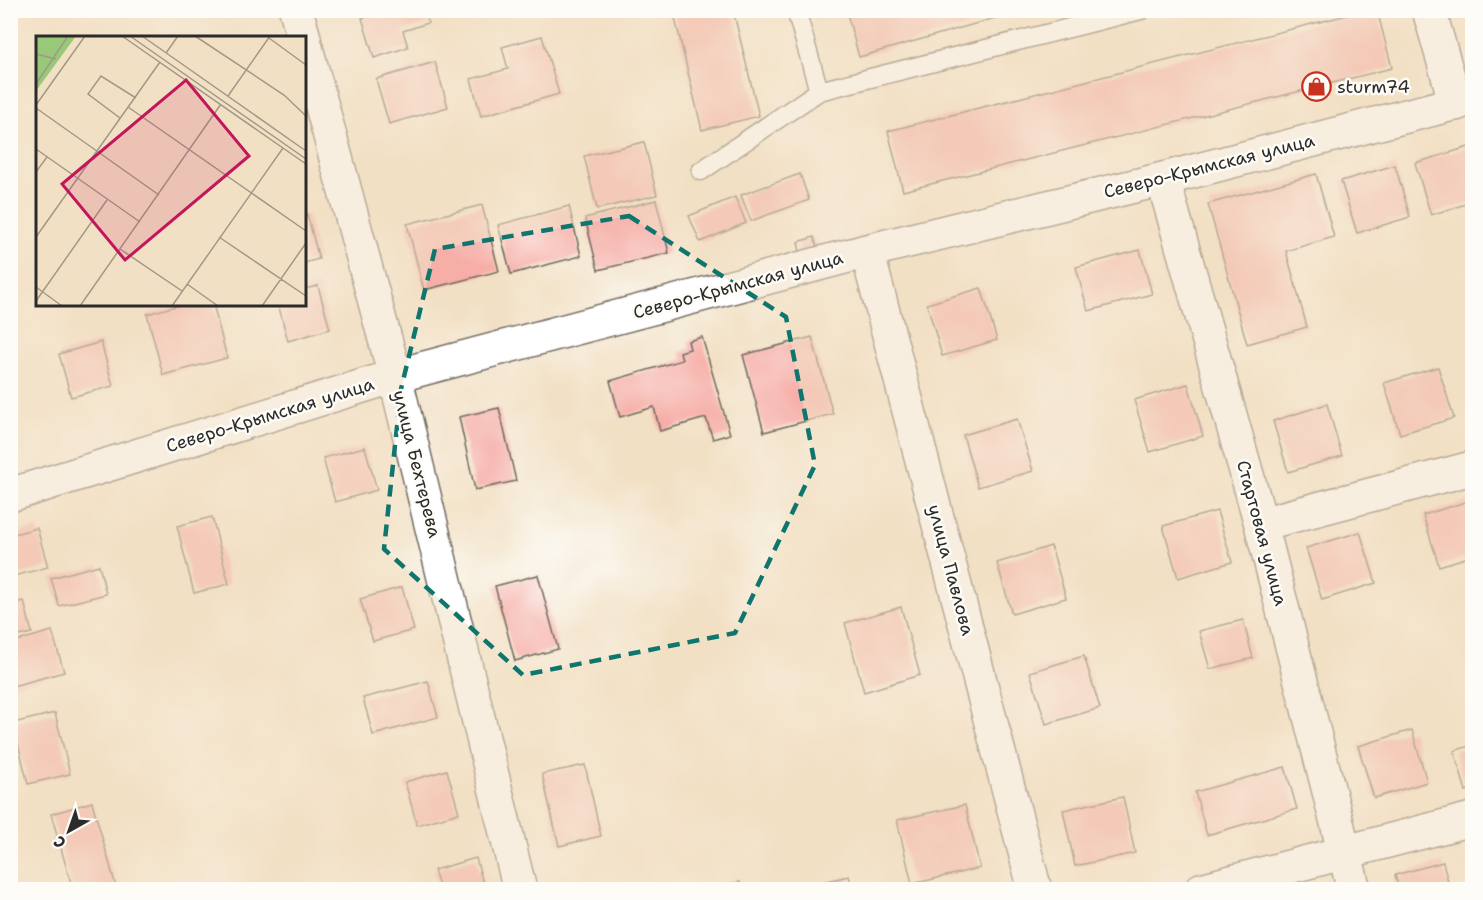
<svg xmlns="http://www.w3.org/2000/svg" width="1483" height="900" font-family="'Shantell Sans',sans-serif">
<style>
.building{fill:#f6aea7}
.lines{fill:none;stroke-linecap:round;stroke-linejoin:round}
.service-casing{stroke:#716a61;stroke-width:21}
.minor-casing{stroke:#716a61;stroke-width:36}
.service{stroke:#fff;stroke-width:18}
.minor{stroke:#fff;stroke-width:33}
.marked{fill:none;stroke:#0f766e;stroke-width:4.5;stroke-dasharray:12 8;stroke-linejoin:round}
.labels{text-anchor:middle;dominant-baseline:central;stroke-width:5;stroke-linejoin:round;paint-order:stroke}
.poi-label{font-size:18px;fill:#2b2b2b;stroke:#fdfcf7;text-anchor:start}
.street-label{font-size:18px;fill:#2b2b2b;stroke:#fdfcf7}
.inset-road{fill:none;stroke:#a29887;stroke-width:1.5}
.view{fill:#c2185b;fill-opacity:0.15;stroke:#c2185b;stroke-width:3}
.inset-edge{fill:none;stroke:#2b2b2b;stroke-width:3}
</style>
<rect width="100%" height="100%" fill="#fdfcf7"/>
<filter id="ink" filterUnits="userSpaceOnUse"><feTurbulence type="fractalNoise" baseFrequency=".0167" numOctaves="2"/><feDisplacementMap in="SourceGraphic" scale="12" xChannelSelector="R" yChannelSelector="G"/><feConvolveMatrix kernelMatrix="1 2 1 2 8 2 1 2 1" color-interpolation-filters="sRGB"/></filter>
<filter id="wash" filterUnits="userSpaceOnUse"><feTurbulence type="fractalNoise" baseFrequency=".008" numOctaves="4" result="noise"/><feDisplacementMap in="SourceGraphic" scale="24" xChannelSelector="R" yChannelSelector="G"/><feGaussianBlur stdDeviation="1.35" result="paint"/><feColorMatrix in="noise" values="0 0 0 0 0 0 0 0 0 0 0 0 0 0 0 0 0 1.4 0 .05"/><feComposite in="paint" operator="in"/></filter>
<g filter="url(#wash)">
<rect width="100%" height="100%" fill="#f2e0c4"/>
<g id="blocks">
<g class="building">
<polygon points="387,10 424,10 428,23 403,31 408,47 374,58 362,18"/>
<polygon points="673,10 733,10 759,116 702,130"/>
<polygon points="846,10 1020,10 1020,11 859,57"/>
<polygon points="1367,10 1377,10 1392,68 903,191 888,131"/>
<polygon points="542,36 559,94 481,116 471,79 508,69 502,47"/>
<polygon points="435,62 448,107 389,124 376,79"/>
<polygon points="644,142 657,195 597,209 584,156"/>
<polygon points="1469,147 1472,158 1472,202 1431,215 1415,163"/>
<polygon points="1395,165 1410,217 1357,233 1341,181"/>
<polygon points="800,174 809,200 751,221 741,195"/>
<polygon points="1316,174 1334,237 1286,251 1307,327 1247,344 1208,204"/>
<polygon points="735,197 746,223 700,242 689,216"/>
<polygon points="656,200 669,253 598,270 585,218"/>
<polygon points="482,205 499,271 424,290 407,224"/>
<polygon points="569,206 581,256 511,274 498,225"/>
<polygon points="307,214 319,259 304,263 304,215"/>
<polygon points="814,237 817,247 800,252 798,242"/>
<polygon points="1140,250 1152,294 1088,311 1076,267"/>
<polygon points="318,286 330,329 288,341 278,304 304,304 304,289"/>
<polygon points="981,288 997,340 942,356 927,304"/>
<polygon points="183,304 213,304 227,358 163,375 147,314"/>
<polygon points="702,337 730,434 713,439 706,418 660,431 654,407 620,417 610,381 682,360 680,352 690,349 688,341"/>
<polygon points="812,337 833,414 764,432 743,355"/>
<polygon points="101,342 113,386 71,397 59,354"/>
<polygon points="1438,367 1454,418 1400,434 1384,383"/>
<polygon points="1188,384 1203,436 1150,452 1134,400"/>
<polygon points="1327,404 1342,456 1288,472 1273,421"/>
<polygon points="499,408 516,481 475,490 459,417"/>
<polygon points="1017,419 1033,471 978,487 963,435"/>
<polygon points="365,447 377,490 335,502 323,458"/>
<polygon points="1472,500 1472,556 1439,566 1423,515"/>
<polygon points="1217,511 1232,562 1178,578 1163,526"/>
<polygon points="212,517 229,584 194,593 177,526"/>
<polygon points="37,528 48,567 10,577 10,535"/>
<polygon points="1360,532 1376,583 1322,600 1306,548"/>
<polygon points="1051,546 1066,598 1012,614 997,563"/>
<polygon points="99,565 106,594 59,606 51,578"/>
<polygon points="538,575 558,649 515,661 495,586"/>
<polygon points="402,587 414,630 373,641 360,599"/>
<polygon points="24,601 32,633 10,638 10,604"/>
<polygon points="901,607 920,675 864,692 845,623"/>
<polygon points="1243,620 1253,658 1210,669 1199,631"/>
<polygon points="52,631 64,672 13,686 10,676 10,643"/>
<polygon points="1084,656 1100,708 1046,724 1030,672"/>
<polygon points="428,681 438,717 373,735 363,698"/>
<polygon points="55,713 70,774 28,784 13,723"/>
<polygon points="1412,730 1427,782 1374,798 1358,746"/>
<polygon points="1472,745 1472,789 1466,791 1454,751"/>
<polygon points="585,765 601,836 559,846 542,774"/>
<polygon points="1285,767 1297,809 1207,835 1195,792"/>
<polygon points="447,770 459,813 417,825 405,782"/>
<polygon points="1123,797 1135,853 1075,866 1063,810"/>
<polygon points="92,802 117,890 73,890 51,814"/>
<polygon points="965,805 980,868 912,884 897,820"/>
<polygon points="476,858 485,890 440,890 434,870"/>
<polygon points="1443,862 1450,890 1399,890 1395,875"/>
<polygon points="849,876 853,890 792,890 792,889"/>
<polygon points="740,882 741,890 709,890 709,888"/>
</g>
</g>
</g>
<g filter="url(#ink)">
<use href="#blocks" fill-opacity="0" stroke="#716a61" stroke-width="1.5"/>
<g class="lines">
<defs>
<g id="service">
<polyline points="796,10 819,91"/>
<polyline points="701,171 819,91 1141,10"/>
</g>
<g id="minor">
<polyline points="296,10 304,38"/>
<polyline points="1429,10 1456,104"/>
<polyline points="304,40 395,376 520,890"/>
<polyline points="1163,179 1261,524 1354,890"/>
<polyline points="867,251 1035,890"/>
<polyline points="10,495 395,376 867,251 1163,179 1472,99"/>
<polyline points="1261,524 1472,468"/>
<polyline points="1201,890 1472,819"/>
</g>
</defs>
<use href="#service" class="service-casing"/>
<use href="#minor" class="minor-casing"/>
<use href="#service" class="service"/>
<use href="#minor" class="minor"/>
</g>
</g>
<path d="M0 0H1483V900H0ZM629 216 786 317 815 465 735 633 523 675 384 549 401 389 435 249Z" fill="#f2e0c4" fill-opacity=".55" fill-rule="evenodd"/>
<path class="marked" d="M629 216 786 317 815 465 735 633 523 675 384 549 401 389 435 249Z"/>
<defs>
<symbol id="shop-ring" viewBox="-11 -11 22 22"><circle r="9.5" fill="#fdfcf7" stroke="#c8321e" stroke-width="1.5"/><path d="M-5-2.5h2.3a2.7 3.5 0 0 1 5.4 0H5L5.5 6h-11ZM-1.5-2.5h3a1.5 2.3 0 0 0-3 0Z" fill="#c8321e"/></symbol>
</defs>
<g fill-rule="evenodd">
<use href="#shop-ring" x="1300" y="70" width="33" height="33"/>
</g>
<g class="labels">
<g class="poi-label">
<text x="1337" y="87">sturm74</text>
</g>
<g class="street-label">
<text transform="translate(1209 166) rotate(-14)">Северо-Крымская улица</text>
<text transform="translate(738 285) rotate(-15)">Северо-Крымская улица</text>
<text transform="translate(270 415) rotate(-17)">Северо-Крымская улица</text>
<text transform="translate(417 464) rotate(76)">улица Бехтерева</text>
<text transform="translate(1262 533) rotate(75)">Стартовая улица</text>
<text transform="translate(951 570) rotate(75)">улица Павлова</text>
</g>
</g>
<g transform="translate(36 36)">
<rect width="270" height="270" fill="#f2e0c4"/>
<path d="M0 0H40L0 55Z" fill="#97c979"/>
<path class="inset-road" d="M86 0 270 128M94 0 270 123M106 0 270 115M159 0 248 59 270 80M233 2 270 29M130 17 142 0M0 18 20 23M0 48 32 0M192 60 234 0M0 69 49 0M92 71 270 195M0 72 123 159M84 82 52 58 65 40 100 62M0 113 104 186M0 136 11 121M0 201 124 26M183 201 270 260M84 213 146 255M151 248 182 270M0 251 26 270M0 265 71 164M44 270 185 68M136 270 247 112M226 270 270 207"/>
<path class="view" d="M150 44 213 120 89 224 26 148Z"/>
<rect width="270" height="270" class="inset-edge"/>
</g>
<rect width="1483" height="900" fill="none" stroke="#fdfcf7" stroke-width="36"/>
<g transform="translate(69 831) rotate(220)" stroke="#fdfcf7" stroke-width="4.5" paint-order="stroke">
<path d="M0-4.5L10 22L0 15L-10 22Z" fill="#2b2b2b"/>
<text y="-9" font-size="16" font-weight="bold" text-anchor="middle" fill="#2b2b2b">С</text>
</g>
</svg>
